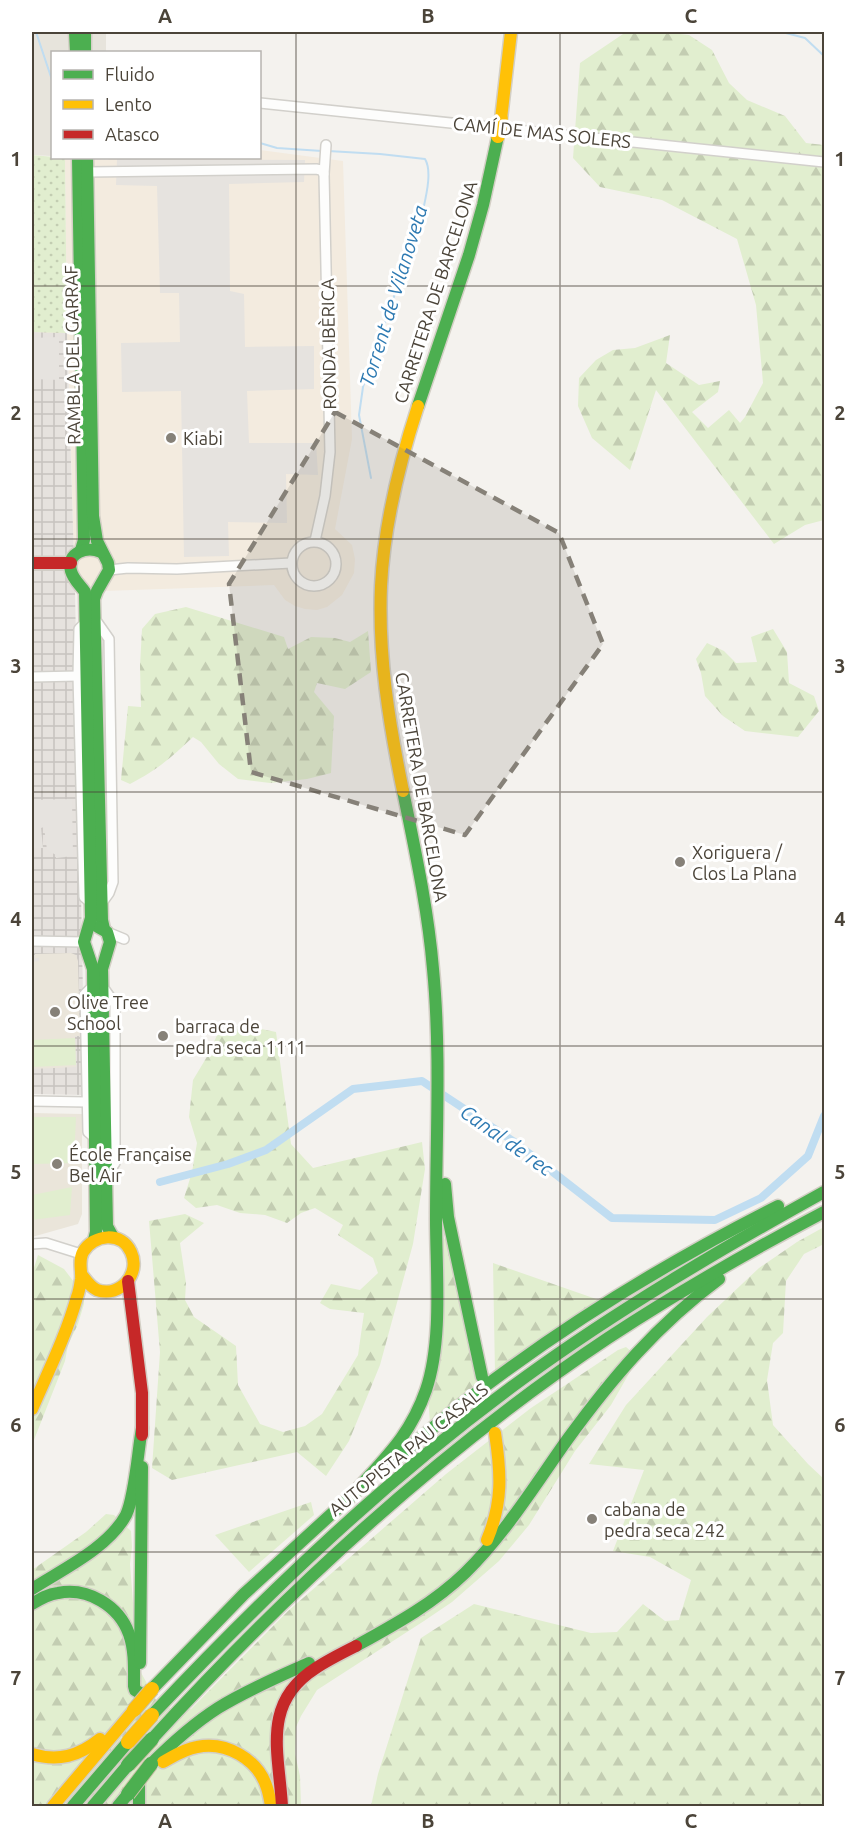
<svg xmlns="http://www.w3.org/2000/svg" width="856" height="1838" font-family="Ubuntu,sans-serif">
<style>
.residential{fill:#e7e4dc}
.commercial{fill:#f3ebdf}
.industrial{fill:url(#industrial-grid)}
.education{fill:#eae5da}
.grass{fill:url(#grass-dots)}
.forest{fill:url(#forest-firs)}
.pitch{fill:#e1eecf}
.parking{fill:#e6e3df}
.lines{fill:none;stroke-linecap:round;stroke-linejoin:round}
.stream{stroke:#c0ddf1;stroke-width:2}
.canal{stroke:#c0ddf1;stroke-width:8}
.street-casing{stroke:#d2d0cb;stroke-width:12}
.fast-casing{stroke:#d3cfc5;stroke-width:15}
.slow-casing{stroke:#d3cfc5;stroke-width:15}
.jam-casing{stroke:#d3cfc5;stroke-width:15}
.street{stroke:#fdfdfc;stroke-width:9}
.fast{stroke:#4caf50;stroke-width:12}
.slow{stroke:#ffc107;stroke-width:12}
.jam{stroke:#c62828;stroke-width:12}
.fast-bridge-casing{stroke:#ccbfa9;stroke-width:16;stroke-linecap:butt}
.slow-bridge-casing{stroke:#ccbfa9;stroke-width:16;stroke-linecap:butt}
.fast-bridge{stroke:#4caf50;stroke-width:14}
.slow-bridge{stroke:#ffc107;stroke-width:14}
.marked{fill:#868178;fill-opacity:0.2;stroke:#868178;stroke-width:4.5;stroke-dasharray:12 8;stroke-linejoin:round}
.grid{fill:none;stroke:#4b4439;stroke-width:1.5;stroke-opacity:0.55}
.poi-dot{fill:#868178;stroke:#fff;stroke-width:2}
.labels{text-anchor:middle;dominant-baseline:central;stroke-width:6;stroke-linejoin:round;paint-order:stroke}
.street-label{font-size:18px;fill:#4b4439;stroke:#fff}
.poi-label{font-size:18px;fill:#4b4439;stroke:#fff;text-anchor:start}
.water-label{font-size:20px;font-style:italic;fill:#2e7ab2;stroke:#fff}
.neatline{fill:none;stroke:#4b4439;stroke-width:2}
.grid-label{font-size:20px;text-anchor:middle;font-weight:bold;fill:#4b4439}
</style>
<defs>
<pattern id="industrial-grid" width="8" height="8" patternUnits="userSpaceOnUse" patternTransform="scale(1.5)"><rect width="8" height="8" fill="#e6e2de"/><path d="M0 4h8M4 0v8" fill="none" stroke="#c7c3bf"/></pattern>
<pattern id="grass-dots" width="8" height="8" patternUnits="userSpaceOnUse" patternTransform="scale(1.5)"><rect width="8" height="8" fill="#e1eecf"/><path d="M2 2h.1M6 6h.1" fill="none" stroke="#c3cdb2" stroke-width="1.8" stroke-linecap="round"/></pattern>
<pattern id="forest-firs" width="22" height="20" patternUnits="userSpaceOnUse" patternTransform="scale(1.5)"><rect width="22" height="20" fill="#e1eecf"/><path d="M5 1l3.5 6h-7zM16 11l3.5 6h-7z" fill="#c3cdb2"/></pattern>
</defs>
<rect width="100%" height="100%" fill="#f4f2ee"/>
<polygon class="residential" points="32,32 106,32 106,52 52,52 52,156 32,155"/>
<polygon class="commercial" points="260,150 343,161 352,439 335,529 352,545 355,559 354,573 342,595 327,607 317,610 305,609 295,606 285,600 274,585 75,592 68,351 32,332 67,332 65,158 108,160 109,158 260,158"/>
<polygon class="industrial" points="32,332 67,333 75,592 85,1095 32,1094"/>
<g class="education">
<polygon points="71,953 76,955 78,961 80,1036 75,1036 76,1067 32,1069 32,962 39,961 39,958 35,958 35,954"/>
<polygon points="32,1113 82,1114 82,1214 78,1224 32,1237"/>
</g>
<polygon class="grass" points="32,155 65,158 67,333 32,332"/>
<g class="forest">
<polygon points="626,32 663,32 689,35 712,50 729,83 747,100 785,116 806,143 824,145 824,520 805,525 774,544 656,390 630,470 592,438 578,406 579,378 596,360 613,350 635,348 670,335 666,363 699,385 720,381 718,392 692,412 708,428 729,410 740,423 745,417 763,383 756,305 737,239 662,200 600,187 573,158 580,63"/>
<path d="M186 607 284 637 288 649 311 637 335 638 350 642 368 631 371 672 345 689 317 683 314 692 334 716 331 773 307 779 270 783 238 779 219 764 201 742 193 737C172 757 157 770 130 784L121 780 128 706 141 707 140 666 142 629 155 614Z"/>
<polygon points="773,629 787,652 789,683 814,696 819,711 798,737 745,731 723,716 705,696 701,673 696,659 707,643 724,651 736,663 757,662 751,637"/>
<polygon points="241,1025 276,1032 291,1144 313,1168 422,1142 425,1169 413,1244 380,1365 349,1441 326,1476 297,1452 172,1480 152,1468 160,1352 149,1221 185,1214 204,1223 180,1243 186,1283 185,1300 194,1317 236,1346 238,1385 260,1424 283,1432 305,1426 322,1414 358,1355 364,1313 330,1309 320,1303 331,1284 360,1290 378,1273 373,1258 338,1235 343,1225 315,1208 301,1213 287,1223 265,1215 240,1213 217,1205 196,1208 184,1198 192,1172 197,1143 189,1117 193,1080 208,1055 218,1033"/>
<polygon points="824,1227 824,1244 804,1254 786,1281 783,1333 773,1343 767,1380 773,1425 808,1464 824,1479 824,1806 371,1806 378,1774 421,1638 474,1604 591,1633 617,1632 643,1604 665,1621 679,1620 691,1580 650,1557 613,1551 644,1470 589,1464 626,1405 707,1317 759,1268 797,1242"/>
<polygon points="442,1237 448,1241 479,1385 430,1423 428,1397"/>
<polygon points="38,1255 64,1269 84,1295 84,1304 78,1324 68,1345 65,1361 32,1445 32,1274"/>
<polygon points="493,1263 599,1300 495,1373"/>
<polygon points="626,1347 633,1353 634,1365 611,1405 575,1451 529,1525 499,1561 452,1602 424,1621 317,1690 301,1716 296,1727 295,1754 300,1776 301,1806 32,1806 32,1570 86,1532 106,1514 114,1515 131,1531 132,1547 130,1564 138,1667 156,1700 170,1708 191,1709 288,1611 446,1474 531,1408 618,1350"/>
<polygon points="311,1502 314,1515 249,1572 215,1535"/>
</g>
<g class="pitch">
<polygon points="75,1038 76,1065 32,1067 32,1040"/>
<polygon points="32,1117 76,1117 74,1163 32,1164"/>
<polygon points="72,1187 70,1215 32,1220 32,1195"/>
</g>
<g class="parking">
<polygon points="117,159 305,160 304,182 229,184 230,291 244,294 245,347 314,346 314,389 247,391 249,443 316,443 318,475 286,474 287,523 228,522 229,556 184,557 181,391 122,392 121,343 180,342 179,293 160,293 157,186 116,185"/>
<polygon points="59,337 59,380 32,379 32,338"/>
<polygon points="72,799 73,856 56,858 56,855 47,850 44,827 41,828 43,848 32,848 32,800"/>
</g>
<g class="lines">
<g class="stream">
<polyline points="36,32 52,80"/>
<polyline points="782,32 805,38 824,56"/>
<polyline points="260,143 277,148 322,151"/>
<path d="M328 151 380 154 425 159C433 172 425 200 422 215L363 387 359 415 371 478"/>
</g>
<polyline class="canal" points="160,1182 228,1164 266,1150 353,1089 422,1081 513,1141 612,1218 715,1220 761,1198 808,1156 824,1116"/>
<defs>
<g id="street">
<polyline points="260,103 824,162"/>
<polyline points="87,172 316,169 321,170 324,174"/>
<polyline points="315,541 325,496 330,452 324,174 326,145"/>
<circle cx="314" cy="564" r="22"/>
<polyline points="109,570 128,568 177,569 291,563"/>
<polyline points="95,619 109,639 113,882 109,893 101,904"/>
<polyline points="85,623 79,629 78,676 84,897 91,903"/>
<polyline points="32,677 78,676"/>
<polyline points="107,932 124,939"/>
<polyline points="32,941 84,942"/>
<polyline points="92,987 85,994 88,1132 95,1138"/>
<polyline points="103,987 115,1004 115,1163 106,1176"/>
<polyline points="32,1101 87,1102"/>
<polyline points="32,1244 46,1243 81,1254"/>
</g>
<g id="fast">
<polyline points="75,32 76,52"/>
<polyline points="85,32 85,52"/>
<polyline points="78,158 84,540 81,550"/>
<polyline points="87,158 93,516 97,541 108,563 109,570 97,591 94,599 102,920 104,929"/>
<polyline points="418,406 469,255 483,205 498,136"/>
<polyline points="98,927 107,932 110,942 102,969 107,1226 113,1237"/>
<polyline points="445,1184 448,1217 482,1377"/>
<path d="M94 1240 96 1232 93 969 84 942 91 918 85 592C80 585 73 579 71 571 66 552 87 546 101 552"/>
<path d="M393 1461C418 1441 442 1419 467 1400 564 1325 669 1261 778 1206"/>
<path d="M354 1493C385 1458 410 1436 426 1390 443 1340 436 1271 436 1219 436 1136 441 1052 433 969 428 909 415 850 403 791"/>
<path d="M32 1589C63 1569 108 1548 126 1515 135 1496 138 1450 142 1428"/>
<path d="M32 1604C40 1599 48 1594 58 1593 88 1587 119 1606 129 1634 135 1651 134 1669 134 1686L135 1690 140 1693"/>
<path d="M356 1646C394 1625 433 1604 465 1573 505 1534 535 1485 567 1440 612 1378 657 1325 719 1279"/>
<polyline points="140,1663 142,1467"/>
<polyline points="152,1689 244,1594 361,1487"/>
<path d="M152 1715C267 1593 388 1477 524 1378 619 1309 721 1249 824 1192"/>
<path d="M152 1739C289 1589 438 1451 608 1338 678 1292 750 1251 824 1212"/>
<path d="M151 1764C172 1743 193 1724 218 1708 247 1690 278 1677 309 1663"/>
<polyline points="139,1779 139,1806"/>
<polyline points="73,1806 128,1742"/>
<polyline points="93,1806 128,1765"/>
<polyline points="118,1806 128,1794"/>
</g>
<g id="slow">
<polyline points="501,119 511,32"/>
<path d="M403 791C389 723 378 655 381 586 384 524 399 464 418 406"/>
<path d="M32 1409C48 1372 66 1336 77 1297 79 1292 80 1286 81 1279 82 1270 78 1261 83 1252 93 1234 122 1231 131 1252 141 1273 121 1298 97 1290 90 1287 86 1280 81 1274"/>
<path d="M487 1540C503 1502 501 1473 495 1433"/>
<path d="M32 1754C58 1762 79 1756 100 1739"/>
<path d="M163 1762C174 1756 184 1749 197 1747 226 1741 258 1759 267 1788 269 1794 270 1800 271 1806"/>
<polyline points="53,1806 134,1710"/>
</g>
<g id="jam">
<polyline points="32,563 71,563"/>
<polyline points="128,1281 142,1393 142,1435"/>
<path d="M282 1806C279 1753 261 1703 316 1668 328 1660 342 1653 356 1646"/>
</g>
</defs>
<use href="#street" class="street-casing"/>
<use href="#fast" class="fast-casing"/>
<use href="#slow" class="slow-casing"/>
<use href="#jam" class="jam-casing"/>
<use href="#street" class="street"/>
<use href="#fast" class="fast"/>
<use href="#slow" class="slow"/>
<use href="#jam" class="jam"/>
<defs>
<g id="fast-bridge">
<polyline points="128,1765 152,1739"/>
<polyline points="128,1794 151,1764"/>
</g>
<g id="slow-bridge">
<polyline points="498,136 501,119"/>
<polyline points="134,1710 152,1689"/>
<polyline points="128,1742 152,1715"/>
</g>
</defs>
<use href="#fast-bridge" class="fast-bridge-casing"/>
<use href="#slow-bridge" class="slow-bridge-casing"/>
<use href="#fast-bridge" class="fast-bridge"/>
<use href="#slow-bridge" class="slow-bridge"/>
</g>
<path class="marked" d="M335 412 559 533 603 644 465 835 251 772 229 584Z"/>
<path class="grid" d="M296 32V1806M560 32V1806M32 286H824M32 539H824M32 792H824M32 1046H824M32 1299H824M32 1552H824"/>
<g class="poi-dot">
<circle cx="171" cy="438" r="6"/>
<circle cx="680" cy="862" r="6"/>
<circle cx="55" cy="1012" r="6"/>
<circle cx="163" cy="1036" r="6"/>
<circle cx="57" cy="1164" r="6"/>
<circle cx="592" cy="1519" r="6"/>
</g>
<g class="labels">
<g class="street-label">
<text transform="translate(542 132) rotate(6)">CAMÍ DE MAS SOLERS</text>
<text transform="translate(435 292) rotate(-72)">CARRETERA DE BARCELONA</text>
<text transform="translate(328 344) rotate(-91)">RONDA IBÈRICA</text>
<text transform="translate(72 355) rotate(-91)">RAMBLA DEL GARRAF</text>
<text transform="translate(422 787) rotate(80)">CARRETERA DE BARCELONA</text>
<text transform="translate(408 1449) rotate(-39)">AUTOPISTA PAU CASALS</text>
</g>
<g class="poi-label">
<text x="183" y="438">Kiabi</text>
<text x="692" y="852">Xoriguera /<tspan x="692" dy="21">Clos La Plana</tspan></text>
<text x="67" y="1002">Olive Tree<tspan x="67" dy="21">School</tspan></text>
<text x="175" y="1026">barraca de<tspan x="175" dy="21">pedra seca 1111</tspan></text>
<text x="69" y="1154">École Française<tspan x="69" dy="21">Bel Air</tspan></text>
<text x="604" y="1509">cabana de<tspan x="604" dy="21">pedra seca 242</tspan></text>
</g>
<g class="water-label">
<text transform="translate(393 296) rotate(-73)">Torrent de Vilanoveta</text>
<text transform="translate(507 1140) rotate(35)">Canal de rec</text>
</g>
</g>
<rect width="856" height="1838" fill="none" stroke="#ffffff" stroke-width="66"/>
<rect x="51" y="51" width="210" height="108" fill="#ffffff" stroke="#b7b4b0" stroke-width="1.5"/>
<rect x="63" y="70" width="30" height="9" fill="#4caf50" stroke="#b7b4b0" stroke-width="1.5"/>
<text x="105" y="81" font-size="18" fill="#4b4439">Fluido</text>
<rect x="63" y="100" width="30" height="9" fill="#ffc107" stroke="#b7b4b0" stroke-width="1.5"/>
<text x="105" y="111" font-size="18" fill="#4b4439">Lento</text>
<rect x="63" y="130" width="30" height="9" fill="#c62828" stroke="#b7b4b0" stroke-width="1.5"/>
<text x="105" y="141" font-size="18" fill="#4b4439">Atasco</text>
<rect x="33" y="33" width="790" height="1772" class="neatline"/>
<g class="grid-label">
<text x="165" y="23">A</text>
<text x="428" y="23">B</text>
<text x="691" y="23">C</text>
<text x="16" y="166">1</text>
<text x="840" y="166">1</text>
<text x="16" y="420">2</text>
<text x="840" y="420">2</text>
<text x="16" y="673">3</text>
<text x="840" y="673">3</text>
<text x="16" y="926">4</text>
<text x="840" y="926">4</text>
<text x="16" y="1179">5</text>
<text x="840" y="1179">5</text>
<text x="16" y="1432">6</text>
<text x="840" y="1432">6</text>
<text x="16" y="1685">7</text>
<text x="840" y="1685">7</text>
<text x="165" y="1828">A</text>
<text x="428" y="1828">B</text>
<text x="691" y="1828">C</text>
</g>
</svg>
